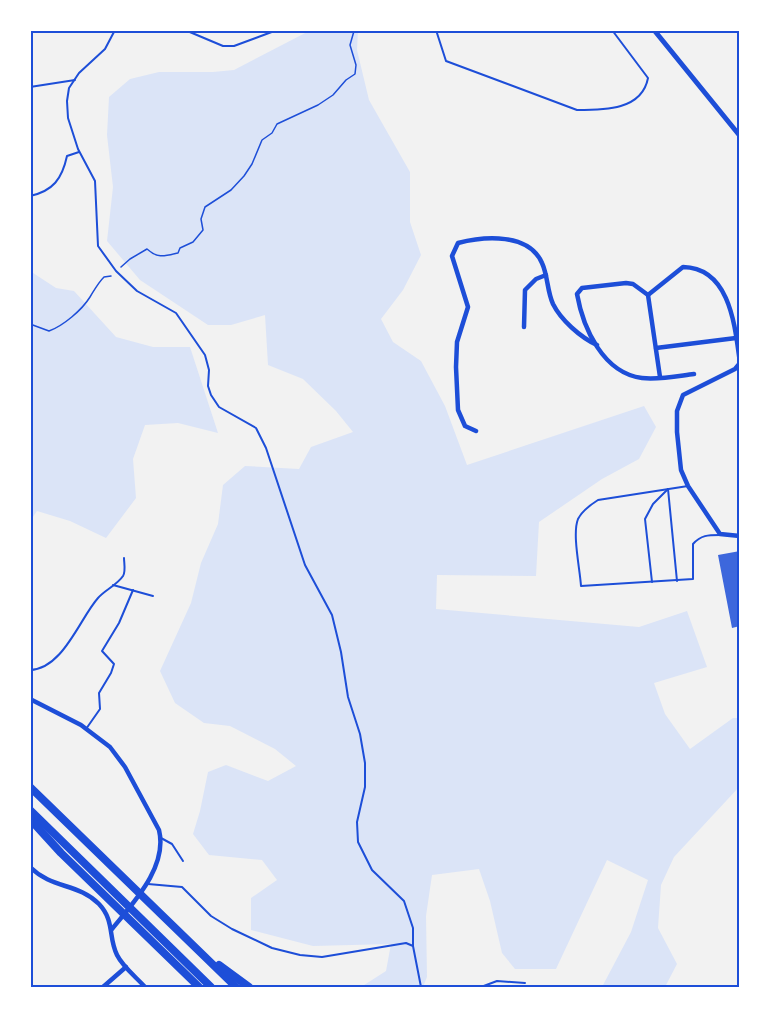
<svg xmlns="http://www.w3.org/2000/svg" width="770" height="1017" font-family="Poppins,sans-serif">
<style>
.green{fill:#dbe4f7}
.building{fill:#3d67dc}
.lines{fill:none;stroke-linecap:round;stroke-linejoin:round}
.path{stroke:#1d4ed8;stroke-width:1.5}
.service{stroke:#1d4ed8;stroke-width:2}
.minor{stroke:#1d4ed8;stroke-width:4.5}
.tertiary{stroke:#1d4ed8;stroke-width:5}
.trunk{stroke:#1d4ed8;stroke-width:8}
.neatline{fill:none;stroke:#1d4ed8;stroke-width:2}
</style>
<rect width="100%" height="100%" fill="#f2f2f2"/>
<g class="green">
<polygon points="311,30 358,30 357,50 369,100 410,172 410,222 421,255 403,290 381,319 393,342 421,361 445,406 467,465 644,406 656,427 639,459 602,479 539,522 536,576 437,575 436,609 639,627 687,611 707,667 654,683 665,714 690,749 733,718 740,718 740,786 674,857 661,885 658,928 677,964 665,987 602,987 631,932 648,880 607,860 556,969 515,969 502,953 490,901 479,869 432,875 426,916 427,977 423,987 361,987 386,971 391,944 313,946 251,930 251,898 277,880 262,860 209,855 193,834 200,811 208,772 226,765 268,781 296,766 275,749 230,726 204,723 175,703 160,671 191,603 201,563 218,524 223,485 245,466 299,469 311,447 353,432 336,411 303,379 268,365 265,315 231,325 208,325 140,280 107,241 113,187 107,135 109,97 130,79 159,72 213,72 234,70"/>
<polygon points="30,271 56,288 74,291 116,337 153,347 190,347 218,433 178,423 145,425 133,459 136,498 106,538 70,521 37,511 30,521"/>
</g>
<polygon class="building" points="740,551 740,600 738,601 740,626 732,628 718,555"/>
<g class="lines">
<g class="path">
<path d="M121 267 130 259 147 249C158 259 165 256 178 253L180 248 193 242 203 230 201 219 205 207 231 190 244 176 252 164 262 140 272 133 277 124 318 105 333 95 346 80 355 74 356 65 350 45 354 31 356 30"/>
<path d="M30 324 49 331C63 326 82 310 90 297 95 289 98 283 104 277L111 276"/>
</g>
<g class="service">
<polyline points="115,30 105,49 79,73 69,88 67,101 68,118 78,149 95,181 98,246 116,271 137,291 176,313 205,355 209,370 208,386 211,395 219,407 256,428 266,448 305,565 332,615 341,652 348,697 360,734 365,763 365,787 357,822 358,842 372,870 404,901 413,928 413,946"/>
<polyline points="185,30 223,46 234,46 277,30"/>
<path d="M436 30 446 61 577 110C605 110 642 110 648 78L612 30"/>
<polyline points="30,87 75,80"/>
<path d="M30 196C53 191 62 179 67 156L79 152"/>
<path d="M688 486 598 500C590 505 582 511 578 519 572 534 580 569 581 586L693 579V544C701 535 708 535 720 535"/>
<polyline points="668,489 677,581"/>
<polyline points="652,582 645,519 653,504 668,489"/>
<polyline points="113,585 153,596"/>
<path d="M30 670C63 669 80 618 98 598 105 590 117 585 123 576 126 571 124 563 124 558"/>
<polyline points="86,729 100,709 99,693 111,673 114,664 102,651 119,623 133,590"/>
<polyline points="161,838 172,844 183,861"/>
<polyline points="148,884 182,887 211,916 232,929 272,948 300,955 322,957 406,943 413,946 421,987"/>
<polyline points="30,895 32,910 30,910"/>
<polyline points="481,987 497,981 525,983"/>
</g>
<g class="minor">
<polyline points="648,295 660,377"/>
<polyline points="524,327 525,290 536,279 546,275"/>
<polyline points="656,348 736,338"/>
<path d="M694 374C678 376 659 380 642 378 603 373 583 328 577 294L582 288 626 283 633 284 648 295 683 267C731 268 735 328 740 363L735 369 683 395 677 411V432L681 470 688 486 720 534 740 536"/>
<path d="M476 431 465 426 458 410 456 367 457 342 468 307 452 256 458 243C485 236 529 233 542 263 548 276 547 291 553 304 561 320 580 337 597 345"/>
<path d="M30 699 81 725 110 747 125 767 159 830C168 867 133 903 112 929"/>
<path d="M30 867C52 889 78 883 99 904 115 921 108 937 117 955 123 967 136 977 145 987"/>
<polyline points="103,987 126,967"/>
</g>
<polyline class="tertiary" points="654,30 740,136"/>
<g class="trunk">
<polyline points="30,787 236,987"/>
<polyline points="30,810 211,987"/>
<polyline points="30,819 61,853 199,987"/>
<polyline points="219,965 249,987"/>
</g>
</g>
<rect width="770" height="1017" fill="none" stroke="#ffffff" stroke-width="63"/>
<rect x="32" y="32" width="706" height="954" class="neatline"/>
</svg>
